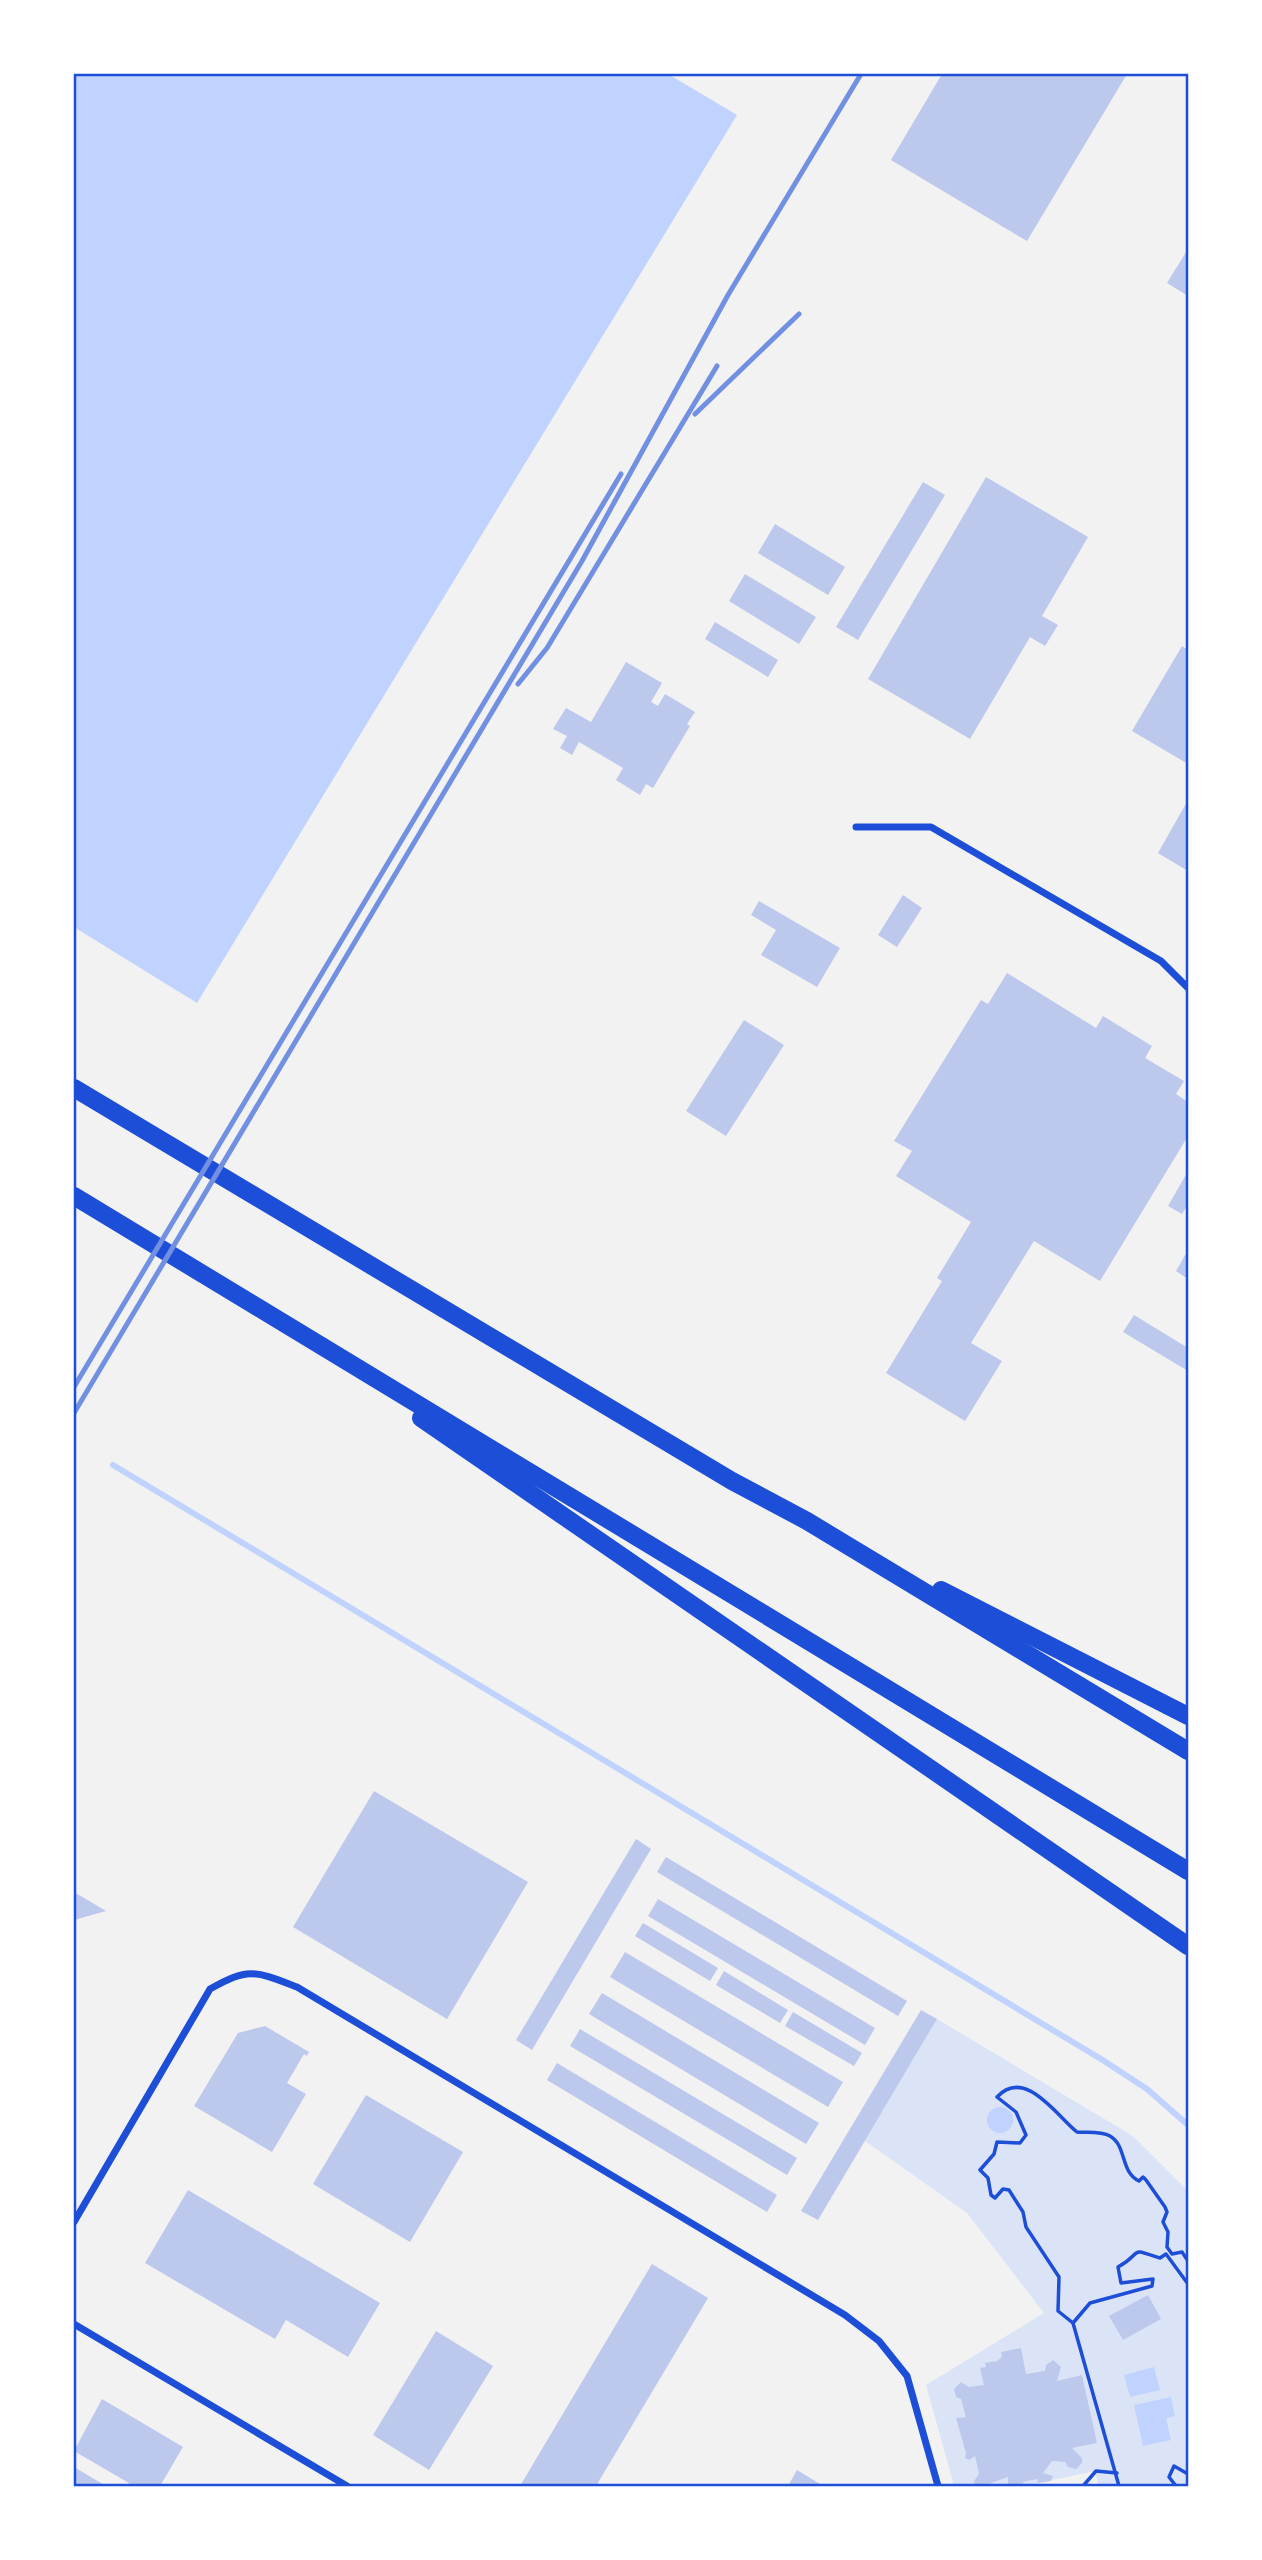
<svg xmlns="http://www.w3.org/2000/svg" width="1262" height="2560" font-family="Commissioner,sans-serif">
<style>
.green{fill:#dbe4f7}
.water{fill:#bfd3fe}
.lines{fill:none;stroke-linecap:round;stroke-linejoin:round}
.stream{stroke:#bfd3fe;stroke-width:6}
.building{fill:#bdc9ec}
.path{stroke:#1d4ed8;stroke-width:3.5}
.minor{stroke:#1d4ed8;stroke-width:7}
.motorway{stroke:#1d4ed8;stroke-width:18}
.rail{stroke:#7290e2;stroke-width:5}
.neatline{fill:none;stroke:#1d4ed8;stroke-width:2.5}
</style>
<rect width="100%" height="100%" fill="#f2f2f2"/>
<polygon class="green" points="937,2019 1133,2136 1188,2191 1188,2486 1099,2486 1095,2471 1025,2486 954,2486 926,2385 1044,2313 967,2213 865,2141"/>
<g class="water">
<polygon points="74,74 668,74 737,115 197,1003 74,927"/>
<circle cx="1000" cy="2120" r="13"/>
<polygon points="1154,2367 1160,2390 1130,2397 1124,2375"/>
<polygon points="1171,2397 1175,2416 1166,2418 1171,2440 1143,2446 1134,2405"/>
</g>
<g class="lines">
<polyline class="stream" points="113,1465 1101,2059 1147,2089 1188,2125"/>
</g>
<g class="building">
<polygon points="942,74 1127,74 1027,241 891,160"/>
<polygon points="1188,249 1188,296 1167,283"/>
<polygon points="986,477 1088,537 1042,616 1058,625 1045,646 1030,637 970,739 868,679"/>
<polygon points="923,482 945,495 858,640 836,627"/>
<polygon points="775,524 845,567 828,595 758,553"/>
<polygon points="745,574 816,617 799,644 729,601"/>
<polygon points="715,622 778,660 768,677 705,639"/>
<polygon points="1182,646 1188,650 1188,764 1132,731"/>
<polygon points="626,662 662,683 651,702 658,706 665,694 695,712 687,724 690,726 653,788 646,784 640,795 616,780 623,768 579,742 572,755 560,748 567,736 553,729 566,708 591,722"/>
<polygon points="1188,800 1188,871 1158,853"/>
<polygon points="903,895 922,908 897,947 878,935"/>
<polygon points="759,901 840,948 817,987 761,955 776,930 751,915"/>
<polygon points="1007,973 1096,1028 1103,1016 1152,1046 1145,1058 1184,1081 1176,1094 1188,1102 1188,1136 1100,1281 1034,1241 971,1343 1002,1361 965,1421 886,1373 942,1281 937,1278 971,1222 896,1176 912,1151 894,1141 981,1000 988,1004"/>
<polygon points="744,1020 784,1045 726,1136 686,1111"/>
<polygon points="1188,1171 1188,1204 1182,1214 1168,1206"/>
<polygon points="1188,1250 1188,1279 1176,1271"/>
<polygon points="1134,1315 1188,1348 1188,1371 1123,1332"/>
<polygon points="374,1791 528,1882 447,2019 293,1927"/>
<polygon points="636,1839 651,1849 532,2050 516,2040"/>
<polygon points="666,1857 907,2001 898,2016 657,1872"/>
<polygon points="74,1892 106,1911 74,1920"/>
<polygon points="658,1899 875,2028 865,2045 648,1916"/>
<polygon points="643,1923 718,1968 710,1981 635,1936"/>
<polygon points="625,1952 843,2082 828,2107 610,1977"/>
<polygon points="724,1971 788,2010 780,2023 716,1985"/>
<polygon points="602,1993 819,2123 806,2144 589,2014"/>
<polygon points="921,2010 937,2019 818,2220 801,2211"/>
<polygon points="793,2012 862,2053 854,2066 785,2026"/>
<polygon points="265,2026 309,2052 307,2056 304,2054 287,2083 306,2094 272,2152 194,2106 238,2033"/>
<polygon points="580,2029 797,2158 787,2175 570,2046"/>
<polygon points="557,2063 777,2195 767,2212 547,2080"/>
<polygon points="366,2095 463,2152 410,2242 313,2184"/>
<polygon points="188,2190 380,2303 348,2357 286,2320 275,2339 145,2263"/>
<polygon points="652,2264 708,2298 596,2486 520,2486"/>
<polygon points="1148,2295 1161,2319 1123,2340 1109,2316"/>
<polygon points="436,2331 493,2366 429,2470 373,2435"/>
<polygon points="1021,2348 1026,2374 1045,2371 1046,2365 1053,2360 1061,2367 1057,2381 1082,2375 1097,2443 1072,2448 1082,2458 1082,2463 1076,2469 1068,2467 1065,2462 1052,2461 1043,2473 1053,2476 1051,2481 1038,2483 1037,2479 1023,2482 1024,2486 1008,2486 1008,2477 991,2483 990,2486 975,2486 974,2481 979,2474 975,2456 969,2460 965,2458 966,2453 956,2418 966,2417 961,2399 956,2397 954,2389 961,2382 969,2387 984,2385 980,2368 986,2367 985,2363 997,2361 1002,2357 1001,2352"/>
<polygon points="102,2399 183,2447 160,2486 134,2486 74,2451"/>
<polygon points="74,2467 106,2486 74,2486"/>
<polygon points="797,2470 820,2484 818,2486 788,2486"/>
</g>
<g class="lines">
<g class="path">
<path d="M1073 2323 1090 2303 1152 2286 1153 2279 1121 2283 1118 2267C1145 2252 1126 2247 1160 2258L1166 2254 1188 2284"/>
<polyline points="1083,2486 1096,2471 1117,2473"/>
<path d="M1119 2486 1073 2323 1058 2311 1059 2277 1026 2227 1023 2212 1009 2190 1003 2189 995 2198 991 2195 988 2178 980 2170 994 2154 997 2142 1020 2143 1026 2135 1016 2112 997 2097C1025 2067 1056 2115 1077 2132 1087 2133 1101 2131 1110 2136 1127 2146 1120 2172 1139 2181L1143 2177 1146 2180 1165 2207 1167 2212 1163 2222 1168 2232 1167 2247 1172 2254 1182 2252 1188 2261"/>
<polyline points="1176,2486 1169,2477 1174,2466 1188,2474"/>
</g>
<g class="minor">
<polyline points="856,827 931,827 1161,961 1188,988"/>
<path d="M74 2222 210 1989C249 1967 255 1971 297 1987L845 2315 879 2341 907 2376 938 2486"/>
<polyline points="74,2324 347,2486"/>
</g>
<g class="motorway">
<polyline points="74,1088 732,1481 807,1521 1188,1751"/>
<polyline points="74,1196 1188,1871"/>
<polyline points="421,1418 1188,1946"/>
<polyline points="941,1590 1188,1716"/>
</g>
<g class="rail">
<polyline points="695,414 799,314"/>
<polyline points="518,684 547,648 717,366"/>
<polyline points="74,1387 621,474"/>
<polyline points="74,1413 582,561 728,295 861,74"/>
</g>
</g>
<rect width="1262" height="2560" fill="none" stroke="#ffffff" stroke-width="150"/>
<rect x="75" y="75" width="1112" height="2410" class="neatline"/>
</svg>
